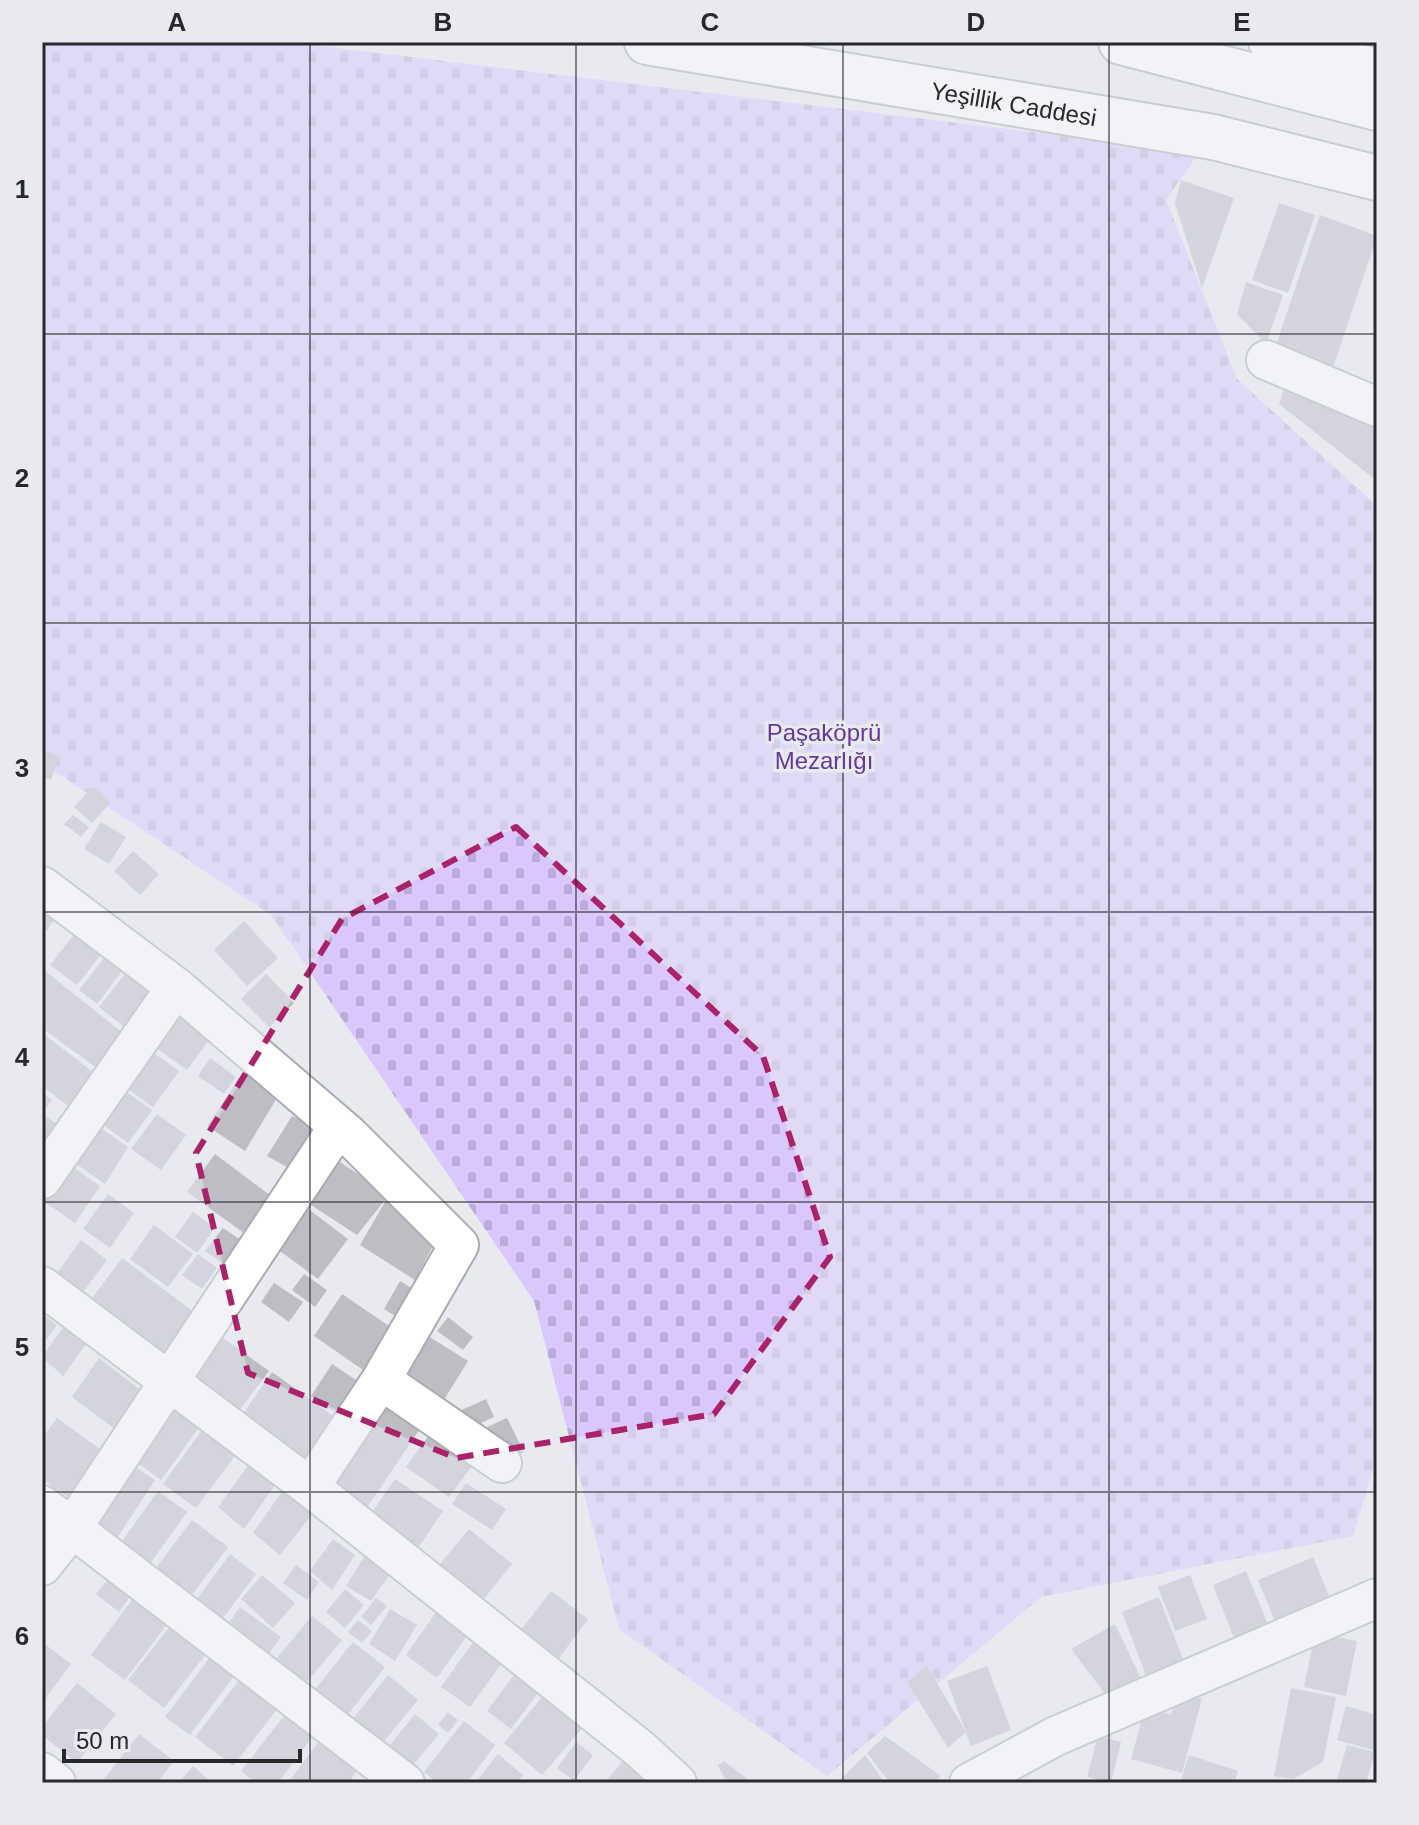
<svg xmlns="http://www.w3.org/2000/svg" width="1419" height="1825" font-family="Arial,sans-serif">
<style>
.cemetery{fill:url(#cemetery-stones)}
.building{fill:#bdbdc3}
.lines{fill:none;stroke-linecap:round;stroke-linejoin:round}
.minor-casing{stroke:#a8abb0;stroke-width:42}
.highway-casing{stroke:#a8abb0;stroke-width:48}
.minor{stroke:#fff;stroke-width:38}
.highway{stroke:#fff;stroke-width:44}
.marked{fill:none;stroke:#aa2267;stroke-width:6;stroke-dasharray:16 10;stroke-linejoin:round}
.grid{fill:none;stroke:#28292b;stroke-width:2;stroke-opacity:0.55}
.labels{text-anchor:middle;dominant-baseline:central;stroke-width:7;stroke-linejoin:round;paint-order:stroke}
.street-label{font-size:24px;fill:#28292b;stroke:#e8eaf0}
.park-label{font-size:24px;fill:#633a97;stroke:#e8eaf0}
.neatline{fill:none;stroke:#28292b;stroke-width:3}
.grid-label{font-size:26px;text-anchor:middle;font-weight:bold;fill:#28292b}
</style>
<defs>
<pattern id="cemetery-stones" width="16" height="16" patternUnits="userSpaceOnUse" patternTransform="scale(2)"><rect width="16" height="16" fill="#dac7fd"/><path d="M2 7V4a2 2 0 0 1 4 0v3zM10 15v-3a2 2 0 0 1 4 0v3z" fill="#bbabd9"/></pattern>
</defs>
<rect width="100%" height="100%" fill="#e8eaf0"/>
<polygon class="cemetery" points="42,42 286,42 1199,152 1166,200 1237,379 1377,506 1377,1455 1353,1536 1041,1597 827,1776 619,1629 534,1301 271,915 42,763"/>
<g class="building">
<polygon points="1181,180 1234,198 1202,288 1175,203"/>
<polygon points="1279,203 1315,215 1288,293 1252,280"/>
<polygon points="1320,215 1377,236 1332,371 1276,345"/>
<polygon points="1246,282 1283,295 1266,344 1237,314"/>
<polygon points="1284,389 1377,421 1377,481 1279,404"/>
<polygon points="42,750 59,756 51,780 42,777"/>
<polygon points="93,786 111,802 92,823 74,807"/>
<polygon points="73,815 89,827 81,837 64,824"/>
<polygon points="101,822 126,837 109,864 84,849"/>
<polygon points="133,851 159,874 140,895 114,871"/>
<polygon points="42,911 54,920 42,937"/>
<polygon points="244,921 278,958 247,986 214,950"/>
<polygon points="80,927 106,948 77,985 50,965"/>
<polygon points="108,953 125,967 97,1004 79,990"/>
<polygon points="44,970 124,1034 98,1069 42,1028"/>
<polygon points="128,970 157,993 128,1030 99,1007"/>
<polygon points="266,974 294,1003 269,1027 241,999"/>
<polygon points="171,1012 209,1040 187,1070 148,1042"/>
<polygon points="45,1035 98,1076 72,1109 42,1086"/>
<polygon points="144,1046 179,1071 153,1107 118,1082"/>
<polygon points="210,1058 236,1077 224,1094 198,1076"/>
<polygon points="244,1071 277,1098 245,1151 207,1126"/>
<polygon points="118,1086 152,1110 128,1143 95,1119"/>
<polygon points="42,1093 52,1100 42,1113 60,1127 42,1151"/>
<polygon points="157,1114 186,1135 161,1170 131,1149"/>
<polygon points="292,1116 325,1131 296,1172 267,1156"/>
<polygon points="91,1121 128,1147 105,1184 68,1158"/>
<polygon points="215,1154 275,1199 248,1236 187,1192"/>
<polygon points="334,1158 389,1195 357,1235 305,1201"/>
<polygon points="64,1161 100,1186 75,1223 42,1200 42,1192"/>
<polygon points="108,1194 134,1213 110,1248 83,1229"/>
<polygon points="389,1195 438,1236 415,1280 360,1245"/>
<polygon points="299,1202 348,1239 318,1279 273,1246"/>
<polygon points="193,1212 215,1228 197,1253 175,1237"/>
<polygon points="154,1225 193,1254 168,1287 130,1259"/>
<polygon points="223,1228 244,1242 226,1266 205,1251"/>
<polygon points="81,1240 107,1260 80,1296 54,1277"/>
<polygon points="198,1254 217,1268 202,1289 182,1275"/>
<polygon points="122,1258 198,1315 160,1362 87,1305"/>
<polygon points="304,1274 327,1290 315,1307 292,1290"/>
<polygon points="400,1281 418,1292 402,1320 384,1309"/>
<polygon points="274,1283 303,1302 289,1322 261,1302"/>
<polygon points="342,1294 395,1330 366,1372 314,1336"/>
<polygon points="42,1314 57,1325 42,1345"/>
<polygon points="448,1317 473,1337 463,1350 437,1331"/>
<polygon points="64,1326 87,1343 63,1376 42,1357"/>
<polygon points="420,1331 468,1361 442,1403 394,1373"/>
<polygon points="219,1335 269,1371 239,1411 190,1375"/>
<polygon points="99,1358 143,1392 116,1430 72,1397"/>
<polygon points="332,1364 359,1382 338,1414 311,1396"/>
<polygon points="272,1372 340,1421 310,1464 242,1415"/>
<polygon points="382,1390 426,1420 366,1509 322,1480"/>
<polygon points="486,1399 494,1417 464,1431 455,1413"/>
<polygon points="175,1401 203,1422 161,1480 132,1459"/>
<polygon points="57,1418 103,1451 69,1498 42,1479 42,1438"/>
<polygon points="507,1418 524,1452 509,1460 476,1432"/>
<polygon points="204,1427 238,1452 196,1508 163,1484"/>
<polygon points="434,1428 477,1459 449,1497 406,1467"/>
<polygon points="126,1461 155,1480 117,1538 88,1519"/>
<polygon points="250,1463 277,1482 244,1529 218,1507"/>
<polygon points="395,1479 443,1511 414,1554 366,1521"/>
<polygon points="466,1483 506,1509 492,1530 452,1504"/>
<polygon points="284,1489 314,1512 280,1555 253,1533"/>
<polygon points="158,1491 187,1512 149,1565 120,1544"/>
<polygon points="192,1520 228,1547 192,1595 156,1568"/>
<polygon points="469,1529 512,1564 479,1605 436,1569"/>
<polygon points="333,1539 355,1555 332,1590 310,1571"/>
<polygon points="230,1554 256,1574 223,1618 197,1599"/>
<polygon points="366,1554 392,1571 371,1601 346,1586"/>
<polygon points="1313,1557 1332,1603 1277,1626 1258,1580"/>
<polygon points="296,1565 319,1582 307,1600 283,1583"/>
<polygon points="1246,1571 1268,1624 1234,1638 1213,1585"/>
<polygon points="262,1575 295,1603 273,1628 241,1599"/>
<polygon points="1190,1575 1207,1619 1175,1631 1158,1587"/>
<polygon points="109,1578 131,1595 119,1612 96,1594"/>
<polygon points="345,1589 364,1605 345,1628 326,1612"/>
<polygon points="551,1591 588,1619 559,1658 521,1630"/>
<polygon points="134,1597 168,1623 125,1680 91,1655"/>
<polygon points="1159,1597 1186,1667 1148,1681 1122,1612"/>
<polygon points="376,1598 387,1606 371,1625 361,1617"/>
<polygon points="240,1607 281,1637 268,1655 228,1624"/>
<polygon points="439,1608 471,1630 437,1678 406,1655"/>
<polygon points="390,1609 417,1625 395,1661 369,1644"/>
<polygon points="312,1616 342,1640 306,1683 277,1658"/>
<polygon points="358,1620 372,1631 362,1643 348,1632"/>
<polygon points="1115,1624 1143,1683 1109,1699 1071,1649"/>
<polygon points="170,1626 206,1654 164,1708 128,1680"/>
<polygon points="1315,1633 1357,1641 1346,1696 1304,1687"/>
<polygon points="479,1634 508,1655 470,1707 441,1687"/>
<polygon points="42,1642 71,1664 42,1703"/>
<polygon points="353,1642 385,1667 346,1717 314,1691"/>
<polygon points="213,1653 238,1671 190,1735 165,1717"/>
<polygon points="927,1666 966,1732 948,1748 907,1682"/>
<polygon points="987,1666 1011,1730 971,1746 947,1681"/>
<polygon points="517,1671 541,1689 511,1729 487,1711"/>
<polygon points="243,1675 281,1704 233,1766 195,1737"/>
<polygon points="388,1675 418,1700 381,1745 351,1721"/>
<polygon points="77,1683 116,1714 77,1763 42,1735 42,1727"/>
<polygon points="1291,1688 1336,1697 1323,1762 1293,1779 1274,1776"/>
<polygon points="547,1691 587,1723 542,1775 504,1743"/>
<polygon points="1177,1692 1202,1699 1182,1773 1131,1759 1145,1708 1171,1715"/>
<polygon points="1346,1706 1377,1715 1377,1751 1337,1740"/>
<polygon points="287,1712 315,1733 278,1783 255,1783 241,1771"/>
<polygon points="448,1712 458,1720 448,1733 438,1725"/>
<polygon points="415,1714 439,1734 414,1764 390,1745"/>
<polygon points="464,1721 495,1745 467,1783 438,1783 424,1772"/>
<polygon points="139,1734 174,1761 157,1783 101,1783"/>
<polygon points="885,1736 941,1776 934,1783 890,1783 867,1753"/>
<polygon points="1098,1736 1121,1742 1111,1783 1087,1777"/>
<polygon points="322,1737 361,1766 348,1783 288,1783"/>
<polygon points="576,1742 593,1755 574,1781 557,1768"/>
<polygon points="1347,1745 1375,1752 1366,1783 1336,1783"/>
<polygon points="498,1754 523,1775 516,1783 475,1783"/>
<polygon points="629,1754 662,1783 604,1783"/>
<polygon points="865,1755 885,1783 837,1783"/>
<polygon points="1189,1755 1238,1771 1234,1783 1180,1783"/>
<polygon points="724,1761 753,1783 727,1783 718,1765"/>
<polygon points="193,1766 212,1783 178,1783"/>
</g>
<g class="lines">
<defs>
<g id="minor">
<polyline points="1268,42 1377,68"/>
<polyline points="1266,360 1377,407"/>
<polyline points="42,886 176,987 349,1135 459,1245 381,1380 310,1487"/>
<polyline points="42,1179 176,987"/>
<polyline points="42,1286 310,1487 640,1749 677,1783"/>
<polyline points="381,1380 502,1463"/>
<polyline points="42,1505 405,1783"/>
<polyline points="42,1566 72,1528 338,1127"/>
<polyline points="42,1772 56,1783"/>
<polyline points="969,1783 1056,1736 1377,1598"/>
</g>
<g id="highway">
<path id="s1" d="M647 42 1213 137 1377 178"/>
<polyline points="1121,42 1377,108"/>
</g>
</defs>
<use href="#minor" class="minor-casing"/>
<use href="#highway" class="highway-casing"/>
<use href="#minor" class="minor"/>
<use href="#highway" class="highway"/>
</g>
<path d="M0 0H1419V1825H0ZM516 827 763 1056 830 1257 714 1414 456 1458 248 1373 196 1153 342 919Z" fill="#e8eaf0" fill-opacity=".55" fill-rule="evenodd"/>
<path class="marked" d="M516 827 763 1056 830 1257 714 1414 456 1458 248 1373 196 1153 342 919Z"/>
<path class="grid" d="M310 42V1783M576 42V1783M843 42V1783M1109 42V1783M42 334H1377M42 623H1377M42 912H1377M42 1202H1377M42 1492H1377"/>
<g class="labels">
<g class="street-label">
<text stroke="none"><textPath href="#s1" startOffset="372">Yeşillik Caddesi</textPath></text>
</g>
<g class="park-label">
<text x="824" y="732">Paşaköprü<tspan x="824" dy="28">Mezarlığı</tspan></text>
</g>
</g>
<rect width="1419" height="1825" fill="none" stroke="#e8eaf0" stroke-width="88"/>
<path d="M64 1749v12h236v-12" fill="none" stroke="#28292b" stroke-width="4"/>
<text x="76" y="1749" font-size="24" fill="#28292b" stroke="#e8eaf0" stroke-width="6" paint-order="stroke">50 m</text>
<rect x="44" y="44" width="1331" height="1737" class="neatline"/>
<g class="grid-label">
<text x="177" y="31">A</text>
<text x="443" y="31">B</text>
<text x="710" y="31">C</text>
<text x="976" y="31">D</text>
<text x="1242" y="31">E</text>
<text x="22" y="198">1</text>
<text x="22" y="487">2</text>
<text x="22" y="777">3</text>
<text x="22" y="1066">4</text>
<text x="22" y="1356">5</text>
<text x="22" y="1645">6</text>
</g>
</svg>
